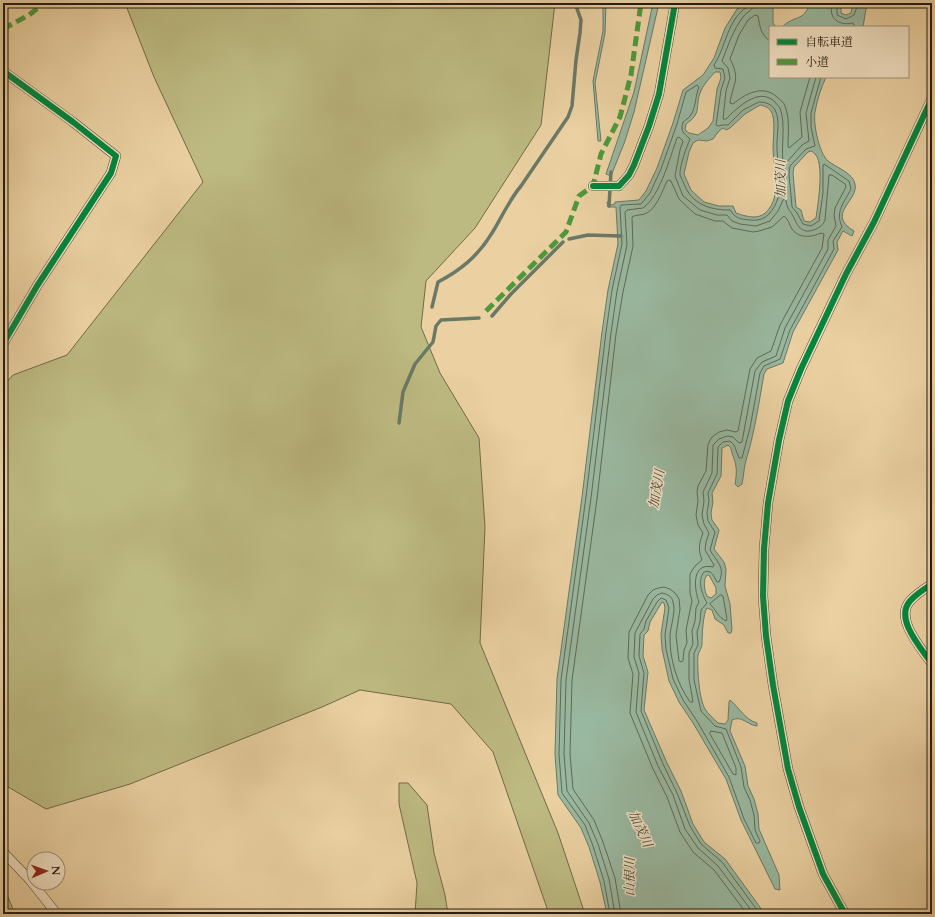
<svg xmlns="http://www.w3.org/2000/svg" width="935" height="917" font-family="Cardo,'Noto Serif JP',serif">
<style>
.green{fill:#bdba81;stroke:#706a49}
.water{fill:#99b8a0;stroke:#6a7967;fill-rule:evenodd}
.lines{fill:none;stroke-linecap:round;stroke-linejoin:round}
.shore{stroke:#5e6958;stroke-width:1}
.stream{stroke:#6a7967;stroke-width:3.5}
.minor-casing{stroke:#554835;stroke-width:10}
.minor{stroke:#f2e1c3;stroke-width:9}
.quiet{stroke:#4d993c;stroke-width:5;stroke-dasharray:10 5;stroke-linecap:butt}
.cycleway-casing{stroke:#f2e1c3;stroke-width:8}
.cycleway{stroke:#00873e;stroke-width:6}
.labels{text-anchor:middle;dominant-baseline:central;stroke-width:3;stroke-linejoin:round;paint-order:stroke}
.water-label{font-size:13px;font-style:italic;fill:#46493c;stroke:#f2e1c3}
</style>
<rect width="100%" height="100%" fill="#ebd1a2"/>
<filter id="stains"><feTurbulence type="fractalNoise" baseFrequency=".005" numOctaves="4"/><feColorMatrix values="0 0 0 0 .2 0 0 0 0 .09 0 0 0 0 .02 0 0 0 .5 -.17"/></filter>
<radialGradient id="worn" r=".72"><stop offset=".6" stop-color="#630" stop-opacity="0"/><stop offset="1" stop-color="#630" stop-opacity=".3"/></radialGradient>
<g class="green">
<polygon points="125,3 555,3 541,125 475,228 426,281 421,327 440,373 479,438 485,527 480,643 558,833 585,914 549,914 493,752 451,704 360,690 322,707 130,784 46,809 3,784 3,467 5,456 3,453 3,386 13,375 67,355 203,182 154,77"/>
<polygon points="399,783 408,783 427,805 434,853 445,895 448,914 415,914 417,883 399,804"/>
<polygon points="3,885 15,914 3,914"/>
</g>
<g class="water">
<polygon points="603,3 606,3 605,33 595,83 601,141 598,141 593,81 603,31"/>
<polygon points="653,3 659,3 634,112 625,141 611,176 606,174 634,92"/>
<path d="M750 3H773V23L776 27H770V77H826C821 88 817 100 815 112 813 124 819 153 828 161 837 168 853 173 855 184 859 201 825 214 854 231L852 236 843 231 837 242 838 250 793 332 783 363 767 369 764 374C759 402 755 430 747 457 744 465 744 475 742 484L738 487 735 484C737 473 737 466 733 456 731 451 732 448 728 445L722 448 721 476 712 493 713 502 711 513 712 520 719 530 714 549 724 562 726 569 725 586 730 604 732 630 731 633H728L724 625 715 619 712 610 707 608C703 613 702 636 702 644 702 648 699 651 698 655 697 667 699 699 705 709 708 714 714 719 718 723L725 724 728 720 729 702 730 700C740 708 744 719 757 723V726C747 725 742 715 732 720L730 731 745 766 748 786 754 799 758 814 759 829 779 875 780 890 775 889 741 820 726 779 693 723 679 702 669 681 662 649 661 634 665 608 664 603 662 602 650 622 648 631 644 635 643 656 648 672 644 710 667 763 681 791 693 824 704 842 725 859 765 914H607L600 882 589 847 581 828 558 795 555 754 557 679 582 497 602 332 608 290 618 244 616 207H608L607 202H609L610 205 615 204V202L639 200 646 191 657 168 673 123 683 90 703 75 714 58 725 28 737 9ZM715 72H720L721 78 717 89 713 121 708 128 698 135 689 133 685 130 686 124C702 113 695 108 700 93 703 85 709 79 715 72ZM760 105C764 106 768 107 771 111 776 119 773 138 773 148 773 159 776 170 776 182 777 195 771 217 754 217 748 217 742 215 736 213L733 206H719L704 202 691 190 684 174 689 152 693 143 698 140 707 141 713 139 719 131 723 128 726 130 730 128 745 114ZM811 151C812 151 815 154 816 155 824 167 818 204 816 218L810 222 804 221 801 210 796 207 793 173 794 167 808 152ZM707 575H709L716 588V594L711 598 707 596C704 590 703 580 707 575Z"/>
<path d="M810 3H841V13L846 15 851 13 853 3H867L863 27H782C794 15 804 22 810 3Z"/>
</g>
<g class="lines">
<g class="shore">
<path d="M754 3C753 12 747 11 743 17 733 30 728 46 722 61L728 68 730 78 726 91 723 119H726C737 108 758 87 774 101 776 103 778 106 780 108 786 124 781 145 783 161L786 163 802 145 809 141 806 113 816 77"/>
<path d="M832 3C828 19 839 26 853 23L855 27"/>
<polyline points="837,3 837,15 846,19 854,15 857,7 857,3"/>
<path d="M770 41C760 34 760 26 758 16L755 15 748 20 739 35 730 59C741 80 733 82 730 103L733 104C745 94 763 84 777 97 780 100 784 102 785 106 790 119 788 133 788 146L789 148 802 137 800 112 810 77"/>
<path d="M721 595 723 596 727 619 726 621C718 617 716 610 710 604Z"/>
<polygon points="711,731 722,733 736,768 736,775 733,774 710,734"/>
<path d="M610 914 604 881 593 846 585 825 562 793 559 754 561 680 586 497 606 332 612 290 622 244 620 207 621 205 641 204 650 193 661 169 677 124 686 92 697 85 699 87C695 96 696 109 690 116 689 118 685 120 683 122 680 132 684 133 690 139 687 146 679 167 680 175 681 178 683 181 684 184 692 204 709 210 730 210 736 219 740 219 750 220 758 221 764 219 769 214 786 195 778 172 777 149 776 137 781 121 775 110 772 104 765 102 759 102L743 110 728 125H723L718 126 716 125 721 90 725 78 723 69 715 68 714 65C726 47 727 20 747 7L749 3"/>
<path d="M615 914 609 879 598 844 589 823 567 791 564 754 566 680 591 498 611 333 617 291 627 245 625 212 627 210 643 208C660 196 670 157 677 138L679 137 683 141 680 150 675 176 683 196 700 210 717 215H727L732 221 740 224 756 226 770 221 778 211 783 200 785 199 786 201C788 212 790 209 794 218 798 227 803 235 816 229 820 227 823 225 825 220L829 175H832L845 184 846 187 835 208 834 215 836 226 828 240V249L785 328 776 356 762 362 755 371 742 442 739 443 733 437 727 436 719 439 713 445 712 473 703 492 704 501 702 515 704 524 709 533 706 542 705 550 714 565 713 567C691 562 694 589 699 602L696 608 695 621 692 631 693 644 689 653V679L693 702H690C677 684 669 657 670 635 671 624 676 612 673 602 672 596 667 594 662 593L657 595 653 599 635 633 634 657 639 673 636 712 658 766 673 795 685 829 698 848 718 866 754 914"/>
<path d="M621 914 615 878 603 842 594 820 573 789 570 754 572 680 597 499 616 334 623 292 633 246 632 217C636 214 642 216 647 213 657 207 662 192 667 181L669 180 671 181 679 199 695 214 715 221H723L732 228 753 232 759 231 772 227 784 216C789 220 789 224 792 229 799 239 812 237 821 233L824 234 822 248 780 325 771 351 757 358 750 369 738 431 736 432 727 430 719 432 712 437 708 444 706 471 698 486 697 492 698 501 696 515 698 525 703 533C699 543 698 550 702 560L695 566 690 574V593L692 601 686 630 687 643 684 650 683 661 681 662 679 661 676 635 680 609 679 599 676 594 670 589 664 587 658 588 653 590 648 595 629 632 628 658 633 674 630 713 653 769 667 797 680 832 693 852 714 870 747 914"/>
<path d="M760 914 722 862 701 844 690 826 677 793 663 764 641 711 644 673 639 656 640 634 644 629 646 621 657 602 661 598 666 600 669 608 665 635 666 649 673 679 683 700 697 721 729 777 744 819 756 843H759L760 841 755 830 754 815 750 800 744 787 741 767 726 729 715 726 701 711 694 680V653L698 645 697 632 700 622 701 610 707 603C702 594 697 581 704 572 712 569 714 577 717 582H719C726 567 716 561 710 550L715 532 708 521 707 513 709 501 708 493 717 474 718 447 723 442 730 441 734 445 739 458H742L750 428 760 373 764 366 780 359 790 330 834 249 833 241 842 227C835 211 844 203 851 189L849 181 824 164 823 166V193L819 221 811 226 803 224 797 213 792 207 789 174 790 166 806 149 815 146 811 127V113L821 77"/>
</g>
<g class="stream">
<polyline points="609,206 611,172"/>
<polyline points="569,239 588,235 621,236"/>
<path d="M432 307 438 282C461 270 478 256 492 233 502 217 509 200 521 186L568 117 572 106 576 60 580 33 581 20 575 3"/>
<polyline points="492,316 511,294 563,242"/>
<polyline points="399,423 403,392 415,364 433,342 436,326 441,320 479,318"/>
</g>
<defs>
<g id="minor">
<polyline points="3,71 73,122 116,156 111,173 37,286 3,344"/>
<polyline points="593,186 619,186 629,175 634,165 649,126 659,94 675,3"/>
<path d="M932 584C924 589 916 594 910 601 894 619 922 649 932 664"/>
<polyline points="3,852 29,879 57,914"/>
<polyline points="845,914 823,874 799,807 788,769 773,685 766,636 763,596 764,549 768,503 779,440 788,401 801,369 846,274 874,222 932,98"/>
</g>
</defs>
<use href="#minor" class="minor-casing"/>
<use href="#minor" class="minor"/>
<g class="quiet">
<polyline points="3,29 29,15 44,3"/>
<polyline points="486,311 566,232 579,196 593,186 601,154 620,117 631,75 641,3"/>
</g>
<defs>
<g id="cycleway">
<polyline points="3,71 73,122 116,156 111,173 37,286 3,344"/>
<polyline points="593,186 619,186 629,175 634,165 649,126 659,94 675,3"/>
<path d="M932 584C924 589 916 594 910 601 894 619 922 649 932 664"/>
<polyline points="845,914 823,874 799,807 788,769 773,685 766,636 763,596 764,549 768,503 779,440 788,401 801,369 846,274 874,222 932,98"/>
</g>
</defs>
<use href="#cycleway" class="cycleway-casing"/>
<use href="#cycleway" class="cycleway"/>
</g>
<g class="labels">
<g class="water-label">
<text transform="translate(781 179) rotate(-90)">加茂川</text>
<text transform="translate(657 489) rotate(-80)">加茂川</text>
<text transform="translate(640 829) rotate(65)">加茂川</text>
<text transform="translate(630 877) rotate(-89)">山根川</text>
</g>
</g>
<rect width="935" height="917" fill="none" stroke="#ebd1a2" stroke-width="16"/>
<rect x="4" y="4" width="927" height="909" fill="none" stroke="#231a11" stroke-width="2"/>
<rect x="8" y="8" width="919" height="901" fill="none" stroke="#231a11"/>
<rect x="769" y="26" width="140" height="52" fill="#f2e1c3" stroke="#9f917c"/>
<rect x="777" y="39" width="20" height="6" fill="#00873e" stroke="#9f917c"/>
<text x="805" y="46" font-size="12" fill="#231a11">自転車道</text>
<rect x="777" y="59" width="20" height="6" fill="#4d993c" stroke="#9f917c"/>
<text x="805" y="66" font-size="12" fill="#231a11">小道</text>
<g transform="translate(46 871) rotate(88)"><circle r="19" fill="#f2e1c3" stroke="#9f917c"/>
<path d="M0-3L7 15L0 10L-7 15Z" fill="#8f2418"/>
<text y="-6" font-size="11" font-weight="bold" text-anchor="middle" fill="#231a11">N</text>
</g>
<rect width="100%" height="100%" filter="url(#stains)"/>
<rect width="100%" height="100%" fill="url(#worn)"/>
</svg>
